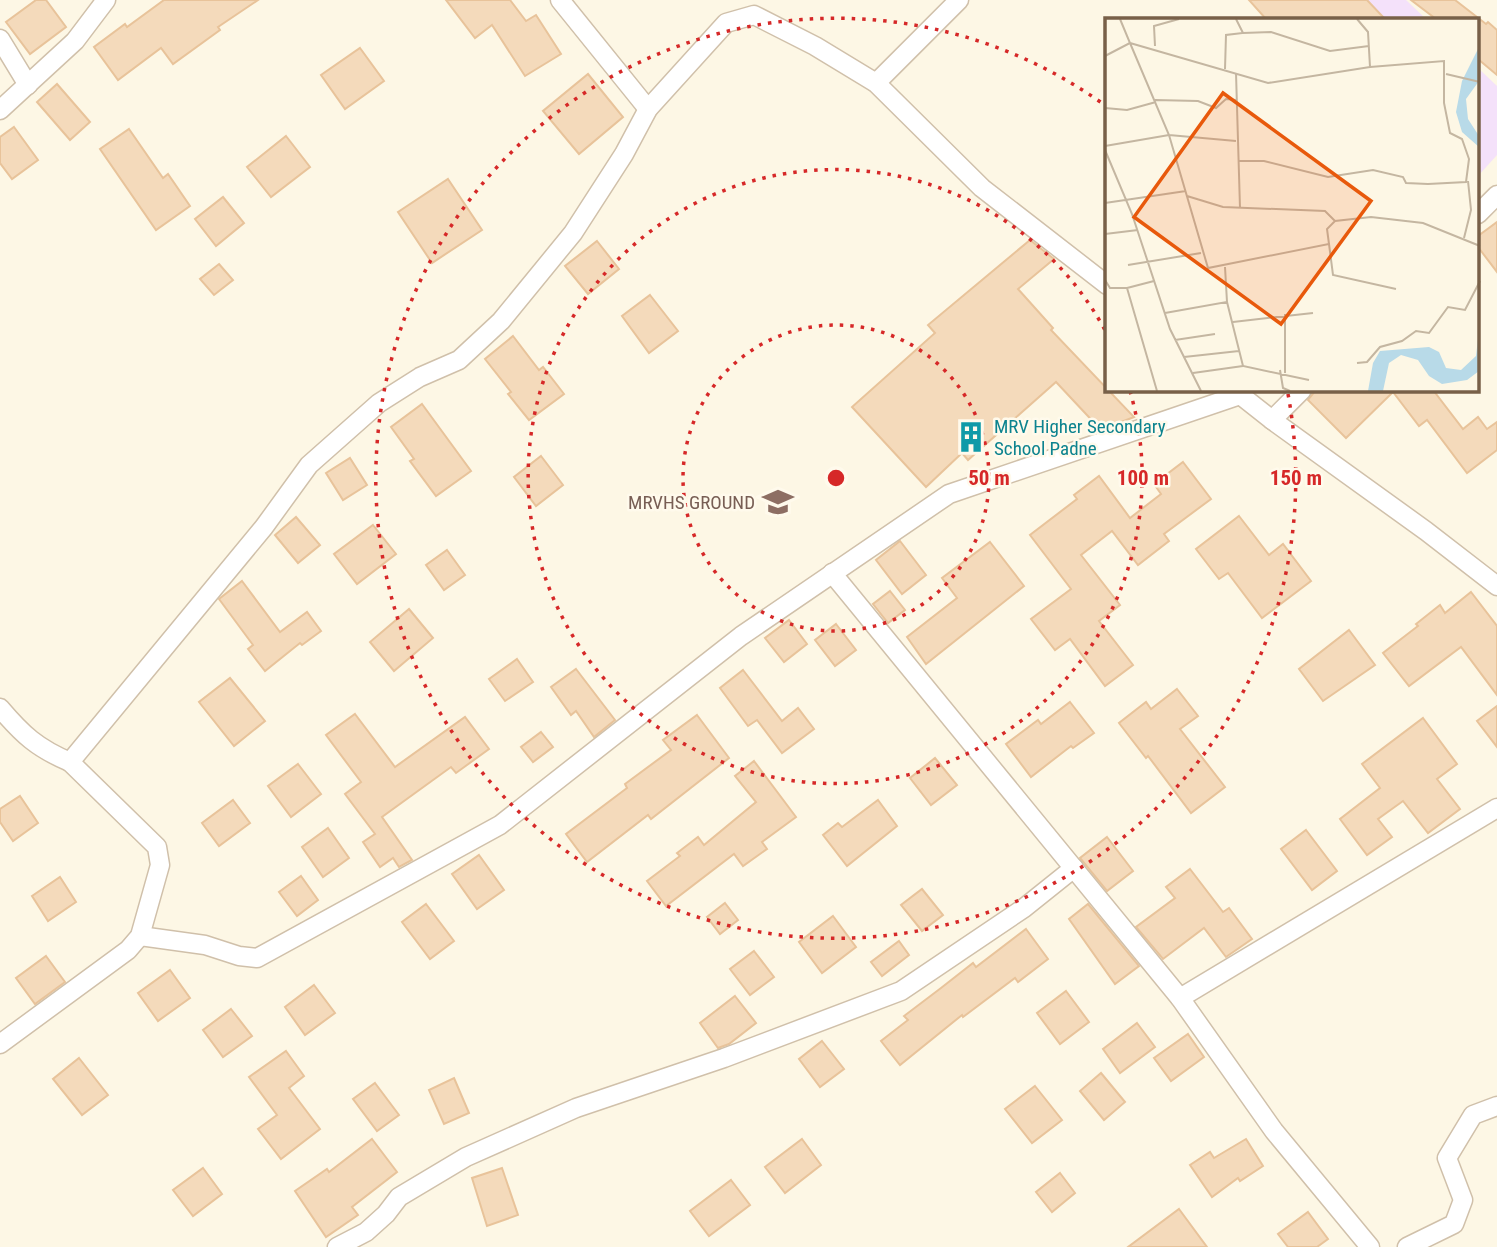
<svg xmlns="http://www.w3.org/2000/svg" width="1497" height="1247" font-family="'Roboto Condensed',sans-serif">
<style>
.education{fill:#f4e1fa}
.building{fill:#f4dabb;stroke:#e8c39a;stroke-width:2}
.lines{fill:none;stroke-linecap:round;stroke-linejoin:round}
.street-casing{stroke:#d0c0aa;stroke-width:21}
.street{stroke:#fff;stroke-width:18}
.ring{fill:none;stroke:#d62828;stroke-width:3.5;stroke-dasharray:3.5 7}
.labels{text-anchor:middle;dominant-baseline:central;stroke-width:5;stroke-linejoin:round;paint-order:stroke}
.culture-label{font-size:19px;fill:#0d838f;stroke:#fffaec;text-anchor:start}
.education-label{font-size:19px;fill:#785e54;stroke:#fffaec;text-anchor:end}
.inset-road{fill:none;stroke:#c4b6a1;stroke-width:2}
.view{fill:#e8590c;fill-opacity:0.15;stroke:#e8590c;stroke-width:3.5}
.inset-edge{fill:none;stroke:#786048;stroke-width:3.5}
.centre{fill:#d62828;stroke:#fffaec;stroke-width:3.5}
.ring-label{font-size:21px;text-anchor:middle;font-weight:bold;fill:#d62828;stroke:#fffaec;stroke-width:5;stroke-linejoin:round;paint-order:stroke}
</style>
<rect width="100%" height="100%" fill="#fdf7e5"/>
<g class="education">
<polygon points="1347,0 1406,0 1426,19 1326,19"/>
<polygon points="1478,68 1497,86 1497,155 1478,176"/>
</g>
<g class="building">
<polygon points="36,0 46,0 66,27 30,54 6,22"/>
<polygon points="164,0 258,0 218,27 220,30 173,64 161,48 118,80 94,47 125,24 127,27"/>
<polygon points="446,0 510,0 526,21 536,15 561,54 525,76 492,25 475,38"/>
<polygon points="1249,0 1367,0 1385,19 1266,19"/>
<polygon points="1411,0 1455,0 1486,24 1488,22 1497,30 1497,75 1478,59 1478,19 1436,19"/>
<polygon points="360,48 384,81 345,109 321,75"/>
<polygon points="588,74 623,117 579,154 543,111"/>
<polygon points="57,84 90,122 70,140 37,102"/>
<polygon points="14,127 38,160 12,179 0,163 0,137"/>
<polygon points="129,129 163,178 168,174 190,206 156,230 100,149"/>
<polygon points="286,136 310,167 271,197 247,167"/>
<polygon points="448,179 482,230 432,263 398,212"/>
<polygon points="223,197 244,223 216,246 195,219"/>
<polygon points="1497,222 1497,272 1478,247 1478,236"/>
<polygon points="1030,240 1054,259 1018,289 1053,328 1051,330 1134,417 1101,430 1056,382 968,460 962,453 926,487 852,407 935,333 928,325"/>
<polygon points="597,241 619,269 588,294 565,266"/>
<polygon points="219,264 233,280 214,295 200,279"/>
<polygon points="650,295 678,331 649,353 622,316"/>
<polygon points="513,336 539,370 543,367 564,394 529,420 508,394 511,392 485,359"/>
<polygon points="1316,390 1433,390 1463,429 1478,417 1487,429 1497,422 1497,450 1467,473 1427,420 1419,426 1393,392 1346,438 1308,400"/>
<polygon points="422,404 471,471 436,496 410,461 414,459 391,427"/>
<polygon points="541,456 563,485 536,506 514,477"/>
<polygon points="350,458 367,485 343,500 326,473"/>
<polygon points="1183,462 1211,499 1164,534 1169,541 1138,565 1112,531 1081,555 1120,605 1099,621 1133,665 1105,686 1070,639 1055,650 1031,619 1071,589 1030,535 1077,499 1074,495 1099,476 1130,518 1161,494 1154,484"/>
<polygon points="1239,516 1269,555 1283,544 1311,581 1262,618 1228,573 1219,579 1196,549"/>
<polygon points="296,517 320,545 298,563 275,535"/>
<polygon points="373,525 396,554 357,584 334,554"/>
<polygon points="900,541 926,575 902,594 876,560"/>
<polygon points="990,542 1024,586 926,664 907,637 957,598 942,578"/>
<polygon points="447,550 465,575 444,590 426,565"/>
<polygon points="242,581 280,632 307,612 321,631 302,645 300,643 265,671 248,649 253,645 219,599"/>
<polygon points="890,591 905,610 888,623 873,604"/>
<polygon points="1471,592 1497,626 1497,695 1461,647 1409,686 1383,653 1418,626 1416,624 1440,605 1445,613"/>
<polygon points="409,609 433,638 394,671 370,642"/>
<polygon points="789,620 807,644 784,662 765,638"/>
<polygon points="836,624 856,650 835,666 815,640"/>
<polygon points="1349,630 1375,665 1323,701 1299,669"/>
<polygon points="517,659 533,682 505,701 489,679"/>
<polygon points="576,669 615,720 594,737 576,711 571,715 551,687"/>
<polygon points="743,670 782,721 798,708 814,729 782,753 757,720 748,726 720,688"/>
<polygon points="230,678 265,721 234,746 199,702"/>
<polygon points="1177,689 1198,716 1180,729 1225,787 1191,813 1148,756 1146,758 1119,723 1146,702 1151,709"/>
<polygon points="1070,702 1094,733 1073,748 1071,746 1031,777 1006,744 1038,720 1041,724"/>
<polygon points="1497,706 1497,747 1477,721"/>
<polygon points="355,714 395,767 465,717 489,749 456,773 451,767 382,817 412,860 399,867 393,858 380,867 363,842 375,834 345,794 361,782 326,735"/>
<polygon points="697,715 729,758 651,819 648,815 587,862 566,834 627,788 625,784 671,750 663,740"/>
<polygon points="1423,718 1457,764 1437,779 1460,809 1428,833 1403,801 1378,819 1392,837 1367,855 1340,819 1380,788 1362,764"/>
<polygon points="541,732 553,747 533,762 521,747"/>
<polygon points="935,758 957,785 931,805 910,778"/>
<polygon points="754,761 796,817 762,842 767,849 743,866 734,854 666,906 647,881 680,856 677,853 698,837 704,845 756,802 735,776"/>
<polygon points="298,764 321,794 291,817 268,786"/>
<polygon points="20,796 38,823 13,841 0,822 0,809"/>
<polygon points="233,800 250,823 219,846 202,823"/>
<polygon points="878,800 897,826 847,866 823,835 838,823 842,827"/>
<polygon points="328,828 349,858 323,877 302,847"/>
<polygon points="1306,830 1337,871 1312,890 1281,849"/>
<polygon points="1107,837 1133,871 1107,891 1080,858"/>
<polygon points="479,855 504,890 477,909 452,874"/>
<polygon points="1190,869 1223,912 1229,908 1252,939 1226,957 1204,928 1163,959 1136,927 1175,898 1166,887"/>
<polygon points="301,876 318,900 297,916 279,892"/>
<polygon points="60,877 76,902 48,921 32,896"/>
<polygon points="922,889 943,915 922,931 901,905"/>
<polygon points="725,903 738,920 720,934 707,917"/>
<polygon points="426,904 454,941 430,959 402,922"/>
<polygon points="1088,904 1139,966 1115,984 1069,919"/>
<polygon points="833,916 856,947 822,973 799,942"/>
<polygon points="1026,929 1048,959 1018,982 1015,978 963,1017 962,1015 900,1065 881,1041 908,1020 904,1016 941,988 973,963 976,967"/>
<polygon points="899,941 909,955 882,976 871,962"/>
<polygon points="754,951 774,977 750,995 730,969"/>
<polygon points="46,956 65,982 35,1004 16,978"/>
<polygon points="170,970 190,998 158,1021 138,993"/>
<polygon points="314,985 335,1013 305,1035 285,1007"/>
<polygon points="1066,991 1089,1022 1060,1044 1037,1013"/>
<polygon points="735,996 756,1023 729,1044 718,1048 700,1023"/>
<polygon points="231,1009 252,1036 223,1057 203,1030"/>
<polygon points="1137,1023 1155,1047 1120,1073 1103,1049"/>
<polygon points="1188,1034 1204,1057 1171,1081 1154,1058"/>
<polygon points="822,1041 844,1069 820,1087 799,1059"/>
<polygon points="286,1051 304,1076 289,1088 320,1129 281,1159 258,1129 277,1115 249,1077"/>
<polygon points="79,1058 108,1095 82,1115 53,1079"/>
<polygon points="1101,1073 1125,1102 1104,1120 1080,1091"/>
<polygon points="454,1078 469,1113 444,1124 429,1090"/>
<polygon points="375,1083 399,1115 377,1131 353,1099"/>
<polygon points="1035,1086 1062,1120 1032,1143 1005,1109"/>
<polygon points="372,1139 397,1172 352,1207 358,1215 326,1237 295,1191 327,1169 329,1172"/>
<polygon points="802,1139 821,1165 785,1193 765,1167"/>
<polygon points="1246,1139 1263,1166 1240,1181 1238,1178 1212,1197 1190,1165 1210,1152 1214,1158"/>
<polygon points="203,1168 222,1194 193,1216 173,1190"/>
<polygon points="502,1168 518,1215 487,1226 472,1178"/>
<polygon points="1060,1173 1075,1193 1052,1212 1036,1192"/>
<polygon points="731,1180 750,1205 709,1236 690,1211"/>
<polygon points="1179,1209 1207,1247 1128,1247"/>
<polygon points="1308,1212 1328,1239 1317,1247 1288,1247 1278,1234"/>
</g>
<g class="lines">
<defs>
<g id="street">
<polyline points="560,0 648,109"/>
<polyline points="0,39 28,85"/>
<polyline points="876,83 959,0"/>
<polyline points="0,110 75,41 106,0"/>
<polyline points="1478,214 1497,195"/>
<polyline points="1234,390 1272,420 1426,531 1497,586"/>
<polyline points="1272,420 1302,390"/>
<polyline points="832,573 1180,998 1274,1131 1370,1247"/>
<path d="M0 708C23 735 37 748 70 762"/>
<polyline points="140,936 205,945 239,956 257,958 500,825 741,636 949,494 1240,395"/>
<polyline points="1180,998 1497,808"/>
<polyline points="0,1044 128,950 140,936 160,865 157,847 70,762 264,527 309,465 379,403 420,377 459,360 501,321 573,233 624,154 648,109 726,23 754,15 815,46 876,83 982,188 1107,285"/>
<polyline points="337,1247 366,1232 386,1214 399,1197 466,1157 576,1108 724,1058 901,991 1024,908 1074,868"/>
<polyline points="1407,1247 1454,1224 1463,1200 1447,1158 1473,1115 1497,1106"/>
</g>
</defs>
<use href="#street" class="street-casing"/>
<use href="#street" class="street"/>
</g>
<g class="ring">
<circle cx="836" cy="478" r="153"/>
<path d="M1130 391A307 307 0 1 1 1106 332"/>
<path d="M1288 394A460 460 0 1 1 1106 106"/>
</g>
<defs>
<symbol id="building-bare" viewBox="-9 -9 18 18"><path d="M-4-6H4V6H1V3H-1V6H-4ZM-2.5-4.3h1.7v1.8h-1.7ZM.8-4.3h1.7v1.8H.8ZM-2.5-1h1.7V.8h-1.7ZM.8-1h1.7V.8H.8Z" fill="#0f9aa8" stroke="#fffaec" stroke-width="2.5" paint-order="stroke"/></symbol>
<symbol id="school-bare" viewBox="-9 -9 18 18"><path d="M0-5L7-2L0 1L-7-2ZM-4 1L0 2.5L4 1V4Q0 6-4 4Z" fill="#8d6e63" stroke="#fffaec" stroke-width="2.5" paint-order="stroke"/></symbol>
</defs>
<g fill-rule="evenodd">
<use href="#building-bare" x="949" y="415" width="44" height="44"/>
<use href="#school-bare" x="756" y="480" width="44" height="44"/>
</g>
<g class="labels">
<g class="culture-label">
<text x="994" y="426">MRV Higher Secondary<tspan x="994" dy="22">School Padne</tspan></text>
</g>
<g class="education-label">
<text x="755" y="502">MRVHS GROUND</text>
</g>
</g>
<g transform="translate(1105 18)">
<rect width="374" height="374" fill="#fdf7e5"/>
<path d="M374 29V63L361 81 363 101 374 118V129L357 114 351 94 357 63ZM374 313V353L362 362 337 366 324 358 313 342 296 337 284 345 278 373H263L268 345 275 333 324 329 334 334 341 350 356 352 371 338Z" fill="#b8dae8"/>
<path class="inset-road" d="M252 1 263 14 265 49M138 15 166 14 225 33 264 28M25 25 163 65 265 49 339 43V85L345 115 357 121 364 141 361 164 323 166 301 165 298 159 268 152 223 159 159 143H133M25 25 64 117 103 250 224 226 222 211 230 203 266 199 318 205 375 228M50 28 49 8 74 1M0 38 25 25 15 1M120 51 121 17 138 15 131 1M131 55 135 190M341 56 375 64M50 82 93 83 111 90 121 81 131 82M0 90 22 92 51 84M0 128 64 117 131 123M0 132 27 196 65 311 96 373M82 178 118 189 220 193 230 203M0 185 81 173M0 216 33 212M359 220 366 192 363 163M224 226 228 257 291 271M23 247 96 235M0 262 5 270H22L52 373M22 270 49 263M122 284 138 348 204 362M60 295 122 284 120 249M128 304 208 295M70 322 110 316M79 339 134 333M252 345 262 344 275 329 297 323 311 313 324 315 343 289 360 292 375 263M175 352 178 370 185 373M88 355 138 348M180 355V296"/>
<path class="view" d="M118 75 266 183 176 306 29 199Z"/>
<rect width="374" height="374" class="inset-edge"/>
</g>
<circle cx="836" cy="478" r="10" class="centre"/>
<g class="ring-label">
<text x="989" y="485">50 m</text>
<text x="1143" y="485">100 m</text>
<text x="1296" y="485">150 m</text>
</g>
</svg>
